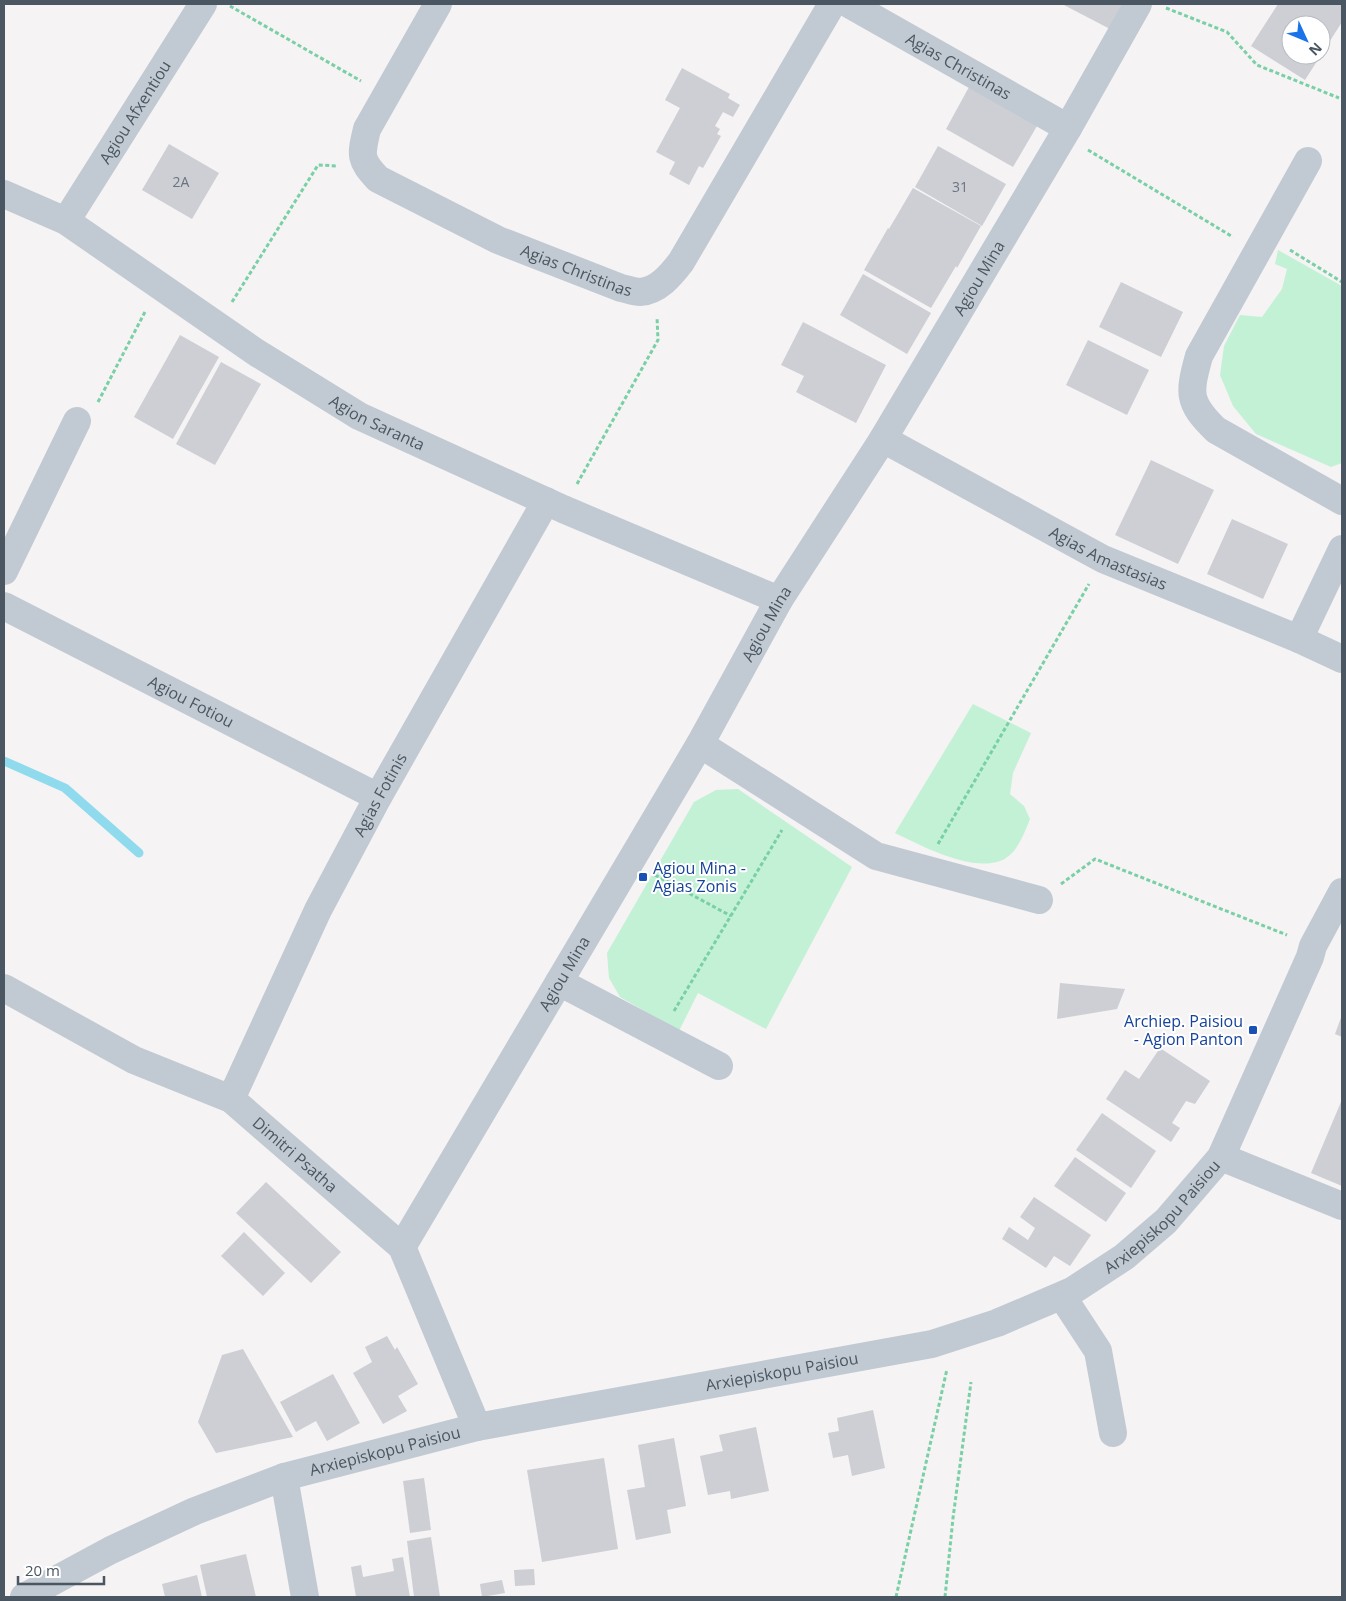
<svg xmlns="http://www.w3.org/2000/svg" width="1346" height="1601" font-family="'Open Sans',sans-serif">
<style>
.green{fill:#c3f1d5}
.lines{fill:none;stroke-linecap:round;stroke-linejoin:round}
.stream{stroke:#90daee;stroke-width:9}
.building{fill:#cdcfd5;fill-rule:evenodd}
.path{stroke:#7ad0a6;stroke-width:3;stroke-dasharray:4 2.5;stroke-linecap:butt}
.minor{stroke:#c1cad2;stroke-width:28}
.tertiary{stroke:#c1cad2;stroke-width:28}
.transit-dot{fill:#1a4fb4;stroke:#fff;stroke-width:2}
.labels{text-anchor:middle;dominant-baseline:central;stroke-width:4;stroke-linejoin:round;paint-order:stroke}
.number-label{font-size:14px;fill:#6b747e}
.street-label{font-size:16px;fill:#4a5661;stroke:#fff}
.transit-label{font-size:16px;fill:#164399;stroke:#fff;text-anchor:start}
</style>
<rect width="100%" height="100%" fill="#f5f3f3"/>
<g class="green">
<polygon points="1278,250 1342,286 1342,463 1331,467 1256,434 1233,406 1220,375 1224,346 1240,315 1262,317 1282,289 1287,269 1275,264"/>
<path d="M973 704 1031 733 1013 773 1010 794 1024 806 1030 819C1025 831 1018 851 1006 858 978 876 922 846 895 833Z"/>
<polygon points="738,789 852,867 766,1029 698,993 679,1031 620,997 609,978 607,953 694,802 716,790"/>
</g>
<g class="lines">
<polyline class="stream" points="4,761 65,788 139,853"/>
</g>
<g class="building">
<polygon points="1062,4 1124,4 1110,29"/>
<path d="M1278 4H1342V22L1305 80 1251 46ZM1291 25H1321V55H1291Z"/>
<polygon points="682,68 730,94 728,98 740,105 733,117 723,112 715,126 720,129 717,134 721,136 703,168 699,166 689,185 669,174 675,162 656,152 680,108 665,100"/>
<polygon points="969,87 1037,126 1013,167 946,129"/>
<polygon points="169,144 219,173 192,219 142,190"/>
<polygon points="938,146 1006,184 982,226 915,187"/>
<polygon points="913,188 981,226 957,268 956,266 931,308 864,270 888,228 889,229"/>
<polygon points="863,274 931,313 907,354 840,315"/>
<polygon points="1121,282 1183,312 1161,357 1099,327"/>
<polygon points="803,322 886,365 856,423 796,392 804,376 781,365"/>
<polygon points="180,335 219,357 173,439 134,417"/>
<polygon points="1088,340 1149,370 1127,415 1066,385"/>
<polygon points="221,362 261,384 215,465 176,444"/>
<polygon points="1151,460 1214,490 1178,564 1115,535"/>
<polygon points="1232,519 1288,544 1263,599 1207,574"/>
<polygon points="1060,983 1125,989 1117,1009 1057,1019"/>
<polygon points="1342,1015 1342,1037 1335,1034"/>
<polygon points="1160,1048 1210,1081 1195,1104 1186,1101 1172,1123 1180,1128 1171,1142 1106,1099 1125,1070 1139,1079"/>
<polygon points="1341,1102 1342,1103 1342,1186 1311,1173"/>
<polygon points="1102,1113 1156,1151 1131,1188 1076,1150"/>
<polygon points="1075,1157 1126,1193 1106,1222 1054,1186"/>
<polygon points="266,1182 341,1252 311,1283 236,1213"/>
<polygon points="1034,1197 1091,1235 1070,1266 1054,1256 1046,1268 1002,1239 1009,1227 1028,1240 1035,1228 1020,1217"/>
<polygon points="244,1232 285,1273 263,1296 221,1256"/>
<polygon points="387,1336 395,1350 397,1347 418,1384 398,1396 407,1411 383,1424 353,1373 372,1362 365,1347"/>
<polygon points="243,1349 293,1437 216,1453 198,1422 222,1355"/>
<polygon points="333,1374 360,1423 327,1441 316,1421 296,1432 280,1402"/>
<polygon points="873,1410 885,1468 852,1476 848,1455 833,1458 828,1433 839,1431 837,1418"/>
<polygon points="756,1427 769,1491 731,1499 730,1491 708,1495 700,1456 723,1451 719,1435"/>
<polygon points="674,1438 686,1506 667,1510 671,1533 636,1540 627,1490 645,1487 638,1445"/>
<polygon points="604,1458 618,1549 542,1562 527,1470"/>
<polygon points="424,1478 431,1530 410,1533 403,1481"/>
<polygon points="431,1537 440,1597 414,1597 407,1541"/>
<polygon points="246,1554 256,1597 207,1597 200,1565"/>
<polygon points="403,1557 410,1597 356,1597 351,1567 361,1565 363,1577 394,1571 392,1559"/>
<polygon points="534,1569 535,1585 515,1586 514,1570"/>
<polygon points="197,1575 202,1597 165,1597 162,1584"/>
<polygon points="502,1580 505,1593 482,1597 480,1584"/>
</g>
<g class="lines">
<g class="path">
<polyline points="230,6 361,81"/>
<polyline points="1166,8 1227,32 1257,65 1339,98"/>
<polyline points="1088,150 1233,237"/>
<polyline points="1290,250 1342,282"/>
<polyline points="232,302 318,165 338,166"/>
<polyline points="98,402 146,310"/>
<polyline points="577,484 658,340 657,317"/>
<polyline points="938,844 1089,584"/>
<polyline points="655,875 731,916"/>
<polyline points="1061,884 1095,859 1287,935"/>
<polyline points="674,1011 782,830"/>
<polyline points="896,1597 947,1369"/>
<polyline points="945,1597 953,1518 971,1382"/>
</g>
<g class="minor">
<path id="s1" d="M438 4 367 129C361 155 359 159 378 179L498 240 621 288C627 289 634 292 640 292 658 291 671 275 681 262L832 4"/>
<path id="s2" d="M849 4 1068 128"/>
<path d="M1308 161 1199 356C1189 393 1187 402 1216 430L1342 501"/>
<path id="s3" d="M4 194 66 221 257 353 359 416 563 509 779 600"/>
<path id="s4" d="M66 221 203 4"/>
<path id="s5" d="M883 439 1103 559 1299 639 1342 659"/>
<polyline points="4,571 77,421"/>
<path id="s6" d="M4 606 378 797"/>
<polyline points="1299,639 1342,549"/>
<polyline points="700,744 876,856 1039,900"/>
<polyline points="559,982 719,1066"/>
<path id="s7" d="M4 988 134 1060 231 1099 402 1247 477 1427"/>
<path id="s8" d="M231 1099 318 910 378 797 546 501"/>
<polyline points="1221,1157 1342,1206"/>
<path id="s9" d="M402 1247 700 744 779 600 883 439 1068 128 1138 4"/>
<polyline points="1062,1296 1098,1351 1113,1433"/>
<polyline points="284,1477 305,1597"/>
</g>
<path class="tertiary" id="s10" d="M24 1597 111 1550 195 1511 284 1477 477 1427 932 1344 997 1323 1072 1291 1124 1257 1166 1221 1221 1157 1310 957 1313 946 1342 892"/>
</g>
<g class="transit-dot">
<rect x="638" y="872" width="10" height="10" rx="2.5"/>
<rect x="1248" y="1025" width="10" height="10" rx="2.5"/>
</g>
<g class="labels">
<g class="number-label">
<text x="181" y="181">2A</text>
<text x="960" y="186">31</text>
</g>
<g class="street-label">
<text stroke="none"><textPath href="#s2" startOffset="126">Agias Christinas</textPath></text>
<text stroke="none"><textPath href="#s4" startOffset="129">Agiou Afxentiou</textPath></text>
<text stroke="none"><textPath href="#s1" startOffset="418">Agias Christinas</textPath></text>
<text stroke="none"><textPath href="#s9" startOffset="1128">Agiou Mina</textPath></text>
<text stroke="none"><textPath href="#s3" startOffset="439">Agion Saranta</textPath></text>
<text stroke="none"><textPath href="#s5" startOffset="255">Agias Amastasias</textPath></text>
<text stroke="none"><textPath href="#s9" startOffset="722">Agiou Mina</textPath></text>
<text stroke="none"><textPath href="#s6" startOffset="210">Agiou Fotiou</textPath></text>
<text stroke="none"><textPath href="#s8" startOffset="339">Agias Fotinis</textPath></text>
<text stroke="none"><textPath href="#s9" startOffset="318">Agiou Mina</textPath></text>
<text stroke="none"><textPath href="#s7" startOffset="338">Dimitri Psatha</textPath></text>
<text stroke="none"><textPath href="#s10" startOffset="1216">Arxiepiskopu Paisiou</textPath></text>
<text stroke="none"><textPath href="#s10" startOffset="796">Arxiepiskopu Paisiou</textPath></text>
<text stroke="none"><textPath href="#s10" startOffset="391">Arxiepiskopu Paisiou</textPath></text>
</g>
<g class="transit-label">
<text x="653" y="868">Agiou Mina -<tspan x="653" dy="18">Agias Zonis</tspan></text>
<text x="1243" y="1021" text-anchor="end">Archiep. Paisiou<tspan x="1243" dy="18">- Agion Panton</tspan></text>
</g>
</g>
<rect width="1346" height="1601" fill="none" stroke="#4a5661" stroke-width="10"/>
<g transform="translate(1306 40) rotate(134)"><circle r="24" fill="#ffffff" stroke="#b7bbc0"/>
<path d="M0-4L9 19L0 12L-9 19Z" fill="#1a73e8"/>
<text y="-8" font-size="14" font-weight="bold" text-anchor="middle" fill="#4a5661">N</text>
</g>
<path d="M18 1576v8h86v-8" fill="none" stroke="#4a5661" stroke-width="2.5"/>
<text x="25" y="1576" font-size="15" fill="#4a5661" stroke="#ffffff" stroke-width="4" paint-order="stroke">20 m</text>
</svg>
